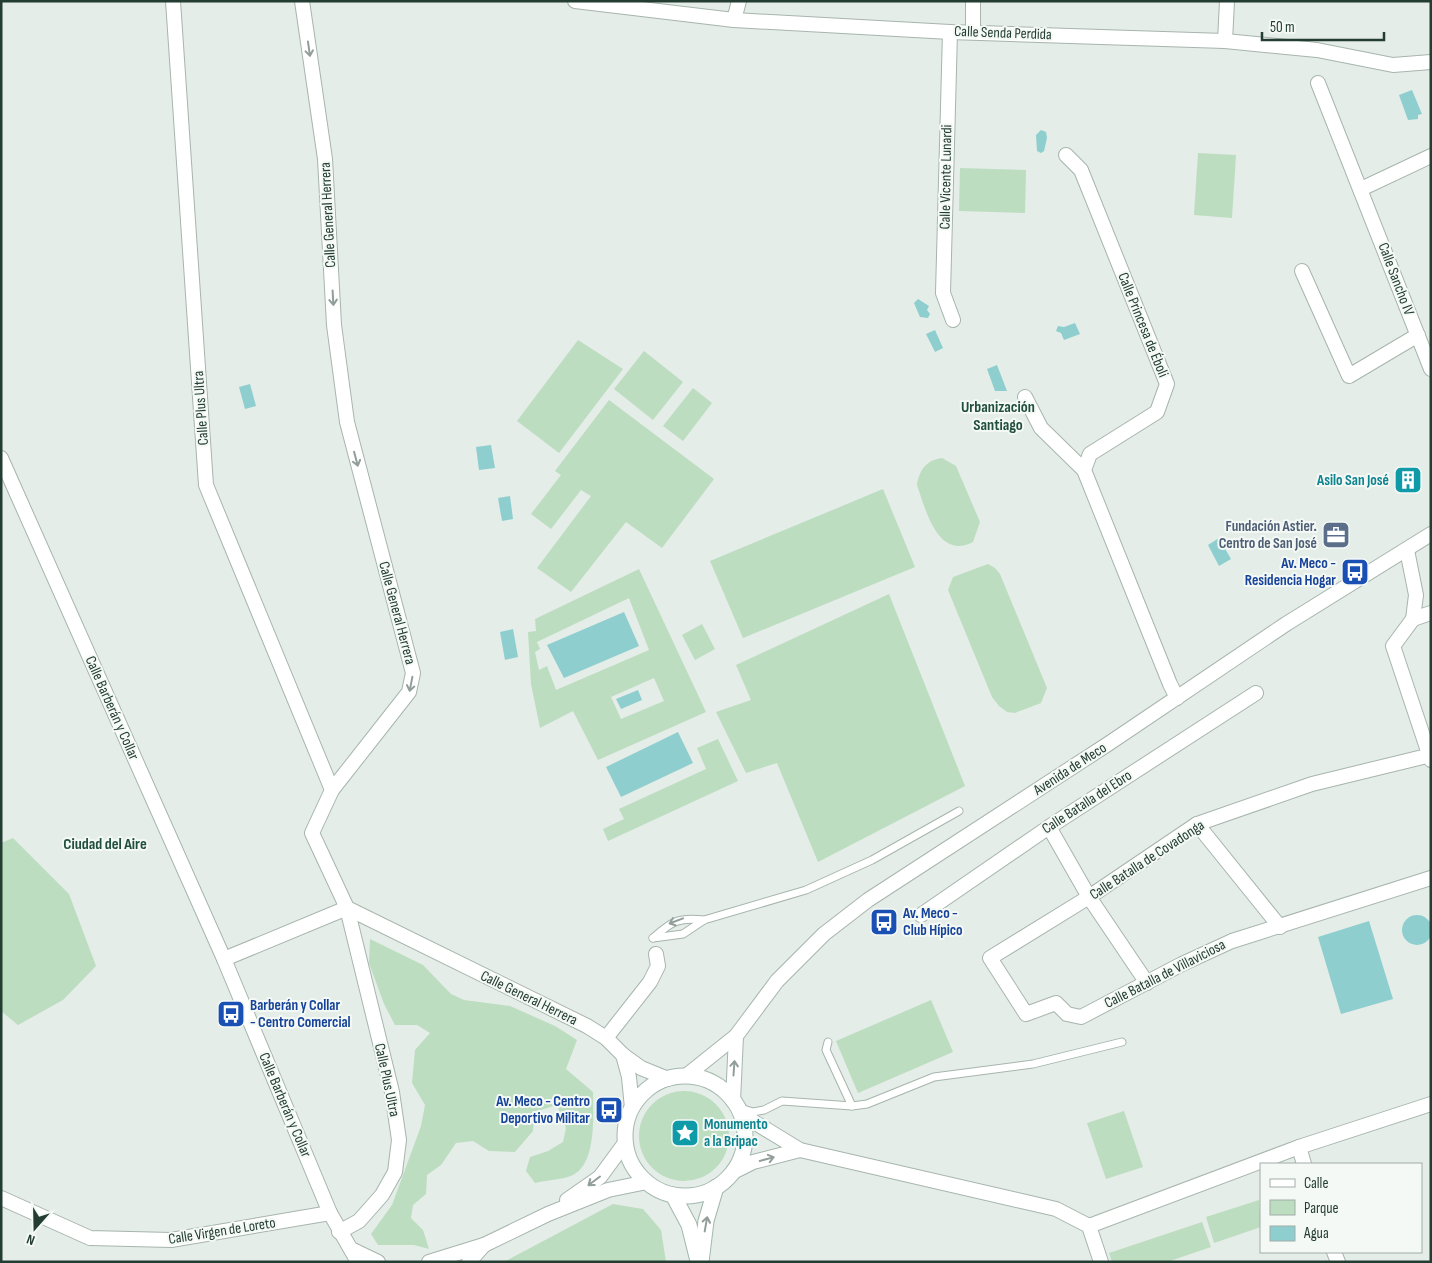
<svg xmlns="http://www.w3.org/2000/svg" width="1432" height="1263" font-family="'Sofia Sans Condensed',sans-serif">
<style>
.green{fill:#bdddc1;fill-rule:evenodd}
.water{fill:#8ececf}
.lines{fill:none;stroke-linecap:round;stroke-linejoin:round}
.lane-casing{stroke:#a7b5ad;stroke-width:9}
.street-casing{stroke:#a7b5ad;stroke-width:16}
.secondary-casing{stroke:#a2b8ad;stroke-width:17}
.lane{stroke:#fff;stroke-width:7}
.street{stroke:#fff;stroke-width:14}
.secondary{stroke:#fff;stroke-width:15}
.oneway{stroke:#929e99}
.labels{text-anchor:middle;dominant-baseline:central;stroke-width:4;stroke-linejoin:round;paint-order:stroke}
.street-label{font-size:15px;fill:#243d33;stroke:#f4f9f6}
.culture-label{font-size:15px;font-weight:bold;fill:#0d838f;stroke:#f4f9f6;text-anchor:end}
.service-label{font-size:15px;font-weight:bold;fill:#4e5e75;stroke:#f4f9f6;text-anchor:end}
.transit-label{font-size:15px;font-weight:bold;fill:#164399;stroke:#f4f9f6;text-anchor:end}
.neighbourhood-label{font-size:16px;font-weight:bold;fill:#204f3d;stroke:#f4f9f6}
</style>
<rect width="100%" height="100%" fill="#e4ede7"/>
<g class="green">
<polygon points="1198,153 1236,155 1232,218 1194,215"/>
<polygon points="960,168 1026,170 1025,213 959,211"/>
<polygon points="578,340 623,369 559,453 517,421"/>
<polygon points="644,351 683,382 653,420 614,389"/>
<polygon points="693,388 712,403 683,441 663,426"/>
<polygon points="609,400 714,479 662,548 626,522 571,592 537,568 591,496 581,490 551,529 531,514 561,475 555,471"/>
<path d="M942 458 956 466 980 522 973 542C938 560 926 511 917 485 919 471 926 460 942 458Z"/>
<polygon points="883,489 915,567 743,638 710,561"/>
<polygon points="988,564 995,568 1000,574 1047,688 1041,703 1015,713 1007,712 999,706 992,697 948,590 953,577"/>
<path d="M639 569 706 712 598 760 573 711 540 728 531 684 528 632 536 631 535 619ZM629 598 649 650 556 690 547 666 539 670 535 652 540 649 537 642ZM654 678 664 701 621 719 611 697Z"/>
<polygon points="889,594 965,786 818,862 777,763 746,773 716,712 751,700 736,665"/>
<polygon points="702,624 715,649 695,660 682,635"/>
<polygon points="718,739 738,781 608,841 603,829 624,819 619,809 706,769 697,748"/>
<polygon points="13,838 69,894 96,966 63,1000 18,1025 1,1011 1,843"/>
<path d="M370 939 423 965 451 994 464 1000 510 1006 555 1026 577 1040 566 1069 593 1092C593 1114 597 1163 573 1175 562 1180 546 1180 535 1183L526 1171 530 1157 548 1151 563 1142 566 1128 557 1105 534 1112 533 1131 515 1152 489 1151 473 1141 456 1143 441 1165 427 1175 426 1194 413 1205 411 1218 423 1230 429 1249 414 1245H378L371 1234 392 1205 421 1126 425 1105 412 1083 415 1050 430 1033 417 1025H395L384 1004 369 963Z"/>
<polygon points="931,1000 953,1052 858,1093 836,1041"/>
<circle cx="684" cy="1136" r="45"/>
<polygon points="1124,1111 1143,1167 1106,1179 1087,1123"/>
<polygon points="1259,1200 1261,1227 1214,1243 1206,1217"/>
<polygon points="613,1204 643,1209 661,1230 666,1262 504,1262"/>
<polygon points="1202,1222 1211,1247 1167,1262 1112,1262 1109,1253"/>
</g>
<g class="water">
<polygon points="1412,90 1422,114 1418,115 1418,119 1408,120 1399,95"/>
<polygon points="1041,130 1046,132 1047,138 1044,151 1041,153 1037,151 1036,135"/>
<polygon points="918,299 929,306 927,310 930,314 928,318 920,317 914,303"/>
<polygon points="1075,323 1080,334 1064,340 1061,333 1056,331 1058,326 1064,327"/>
<polygon points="935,330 943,348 935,352 926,334"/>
<polygon points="997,365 1007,391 995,391 987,369"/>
<polygon points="250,384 256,406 245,409 239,387"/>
<polygon points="491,445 495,468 479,470 476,447"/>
<polygon points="510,496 513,519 502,521 498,498"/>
<polygon points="1219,538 1231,559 1219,566 1208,545"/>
<polygon points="624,612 639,646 564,678 547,645"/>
<polygon points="513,629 518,657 505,660 500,632"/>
<polygon points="638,690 642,700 621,709 616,699"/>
<polygon points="678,732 693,763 621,797 606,767"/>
<circle cx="1417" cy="930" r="15"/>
<polygon points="1369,921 1393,999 1341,1014 1318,937"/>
</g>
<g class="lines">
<defs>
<g id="lane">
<polyline points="653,938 683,934 704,920 806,890 872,860 959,811"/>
<path d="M653 938C672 921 679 917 704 920"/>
<polyline points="828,1042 826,1050 852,1106"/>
<polyline points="737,1107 753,1112 764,1110 782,1101 852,1106 867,1104 934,1077 1033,1064 1122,1042"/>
</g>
<g id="street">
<polyline points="173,1 206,485 332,790"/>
<polyline points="302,1 325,159 334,325 347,422 413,673 409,692 332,790 312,833 347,908 587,1026 606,1038 623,1055"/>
<polyline points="575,1 734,20 950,32 1225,41 1317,50 1393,65 1431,62"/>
<polyline points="734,20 739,1"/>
<polyline points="950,32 943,293 953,320"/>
<polyline points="973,32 973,1"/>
<polyline points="1225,41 1227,1"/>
<polyline points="1318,83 1431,369"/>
<polyline points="1066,155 1081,170 1167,384 1157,412 1090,454 1084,470 1170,684 1177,698"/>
<polyline points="1361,189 1431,156"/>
<polyline points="1302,271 1349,376 1418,335"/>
<polyline points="1025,397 1041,428 1084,470"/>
<polyline points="1,458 224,959 330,1213 358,1262"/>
<polyline points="1407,550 1416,595 1413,619 1393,646 1431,760"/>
<polyline points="1413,619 1431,613"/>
<polyline points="1431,755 1312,784 1197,824 1089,897 990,958 1026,1014 1056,1003 1067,1014 1081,1017 1182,964 1232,941 1431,878"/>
<polyline points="1197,824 1280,927"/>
<polyline points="1049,827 1089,897 1147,983"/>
<polyline points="921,915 1049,827 1256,693"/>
<polyline points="224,959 347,908 392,1092 399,1140 395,1172 382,1195 359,1221 339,1232"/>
<polyline points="606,1038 650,982 658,966 656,954"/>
<polyline points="686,1076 736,1036 777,981 824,934 868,900 1108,744 1286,624 1431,534"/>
<polyline points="733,1101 736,1036"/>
<polyline points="632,1108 629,1077 623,1055 641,1068 668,1079"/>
<polyline points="741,1114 800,1150 1056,1209 1089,1226 1101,1262"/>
<polyline points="1299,1147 1431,1104"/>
<polyline points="735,1171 753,1162 800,1150"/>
<polyline points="1,1198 90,1238 171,1240 330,1213"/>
<polyline points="567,1200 600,1177 625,1143"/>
<polyline points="1089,1226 1299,1147 1304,1164"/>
<polyline points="351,1249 378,1262"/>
<polyline points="1334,1252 1338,1262"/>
<polyline points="429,1262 484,1245 548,1214 608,1190 647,1182"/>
<polyline points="469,1262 484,1245"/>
</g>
<g id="secondary">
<circle cx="685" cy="1136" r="60"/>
<polyline points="673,1195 689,1225 698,1261"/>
<polyline points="701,1262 706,1221 716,1187"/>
</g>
</defs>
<use href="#lane" class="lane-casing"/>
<use href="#street" class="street-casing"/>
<use href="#secondary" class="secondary-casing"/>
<use href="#lane" class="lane"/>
<use href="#street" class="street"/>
<use href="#secondary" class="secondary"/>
</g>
<defs><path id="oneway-shaft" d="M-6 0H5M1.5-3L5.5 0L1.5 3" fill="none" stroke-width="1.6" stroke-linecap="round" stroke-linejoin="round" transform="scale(1.25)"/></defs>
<g class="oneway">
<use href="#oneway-shaft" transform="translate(309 49) rotate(82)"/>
<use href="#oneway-shaft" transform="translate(333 298) rotate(87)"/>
<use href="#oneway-shaft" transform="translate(356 459) rotate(75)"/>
<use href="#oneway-shaft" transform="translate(411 684) rotate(101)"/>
<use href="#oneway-shaft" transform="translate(676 921) rotate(159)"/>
<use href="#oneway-shaft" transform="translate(734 1068) rotate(-86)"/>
<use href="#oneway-shaft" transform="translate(767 1159) rotate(-15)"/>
<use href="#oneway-shaft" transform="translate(594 1181) rotate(143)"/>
<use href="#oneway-shaft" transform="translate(706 1224) rotate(-80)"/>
</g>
<defs>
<symbol id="building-square" viewBox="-11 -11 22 22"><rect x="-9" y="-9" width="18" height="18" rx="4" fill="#0f9aa8" stroke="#f4f9f6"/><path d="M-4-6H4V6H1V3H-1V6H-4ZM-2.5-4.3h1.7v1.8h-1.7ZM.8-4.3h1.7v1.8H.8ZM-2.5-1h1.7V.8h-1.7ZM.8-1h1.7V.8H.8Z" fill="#fff"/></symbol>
<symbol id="office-square" viewBox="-11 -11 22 22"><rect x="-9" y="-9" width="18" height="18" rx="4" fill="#5c6f8a" stroke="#f4f9f6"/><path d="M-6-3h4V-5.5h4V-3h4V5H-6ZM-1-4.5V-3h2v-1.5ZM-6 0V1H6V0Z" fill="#fff"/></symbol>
<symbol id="bus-square" viewBox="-11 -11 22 22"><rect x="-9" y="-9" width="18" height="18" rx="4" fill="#1a4fb4" stroke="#f4f9f6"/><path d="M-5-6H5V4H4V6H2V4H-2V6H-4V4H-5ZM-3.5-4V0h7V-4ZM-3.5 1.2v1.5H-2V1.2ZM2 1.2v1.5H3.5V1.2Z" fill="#fff"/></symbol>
<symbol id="sight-square" viewBox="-11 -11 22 22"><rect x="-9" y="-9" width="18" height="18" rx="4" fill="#0f9aa8" stroke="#f4f9f6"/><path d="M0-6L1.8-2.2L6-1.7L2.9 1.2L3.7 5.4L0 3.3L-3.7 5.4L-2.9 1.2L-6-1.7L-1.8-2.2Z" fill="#fff"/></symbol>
</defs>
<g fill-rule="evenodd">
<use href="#building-square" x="1392" y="464" width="32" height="32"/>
<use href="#office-square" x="1320" y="519" width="32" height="32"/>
<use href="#bus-square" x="1339" y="556" width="32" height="32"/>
<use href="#bus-square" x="868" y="906" width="32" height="32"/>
<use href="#bus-square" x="215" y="998" width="32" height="32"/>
<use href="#bus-square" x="593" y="1094" width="32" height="32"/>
<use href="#sight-square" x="669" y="1117" width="32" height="32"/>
</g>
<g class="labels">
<g class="street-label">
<text transform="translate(1003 33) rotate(2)">Calle Senda Perdida</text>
<text transform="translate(946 177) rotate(-89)">Calle Vicente Lunardi</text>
<text transform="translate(328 215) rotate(-93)">Calle General Herrera</text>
<text transform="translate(1396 279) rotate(69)">Calle Sancho IV</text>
<text transform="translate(1143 325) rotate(68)">Calle Princesa de Éboli</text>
<text transform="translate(201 408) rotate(-94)">Calle Plus Ultra</text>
<text transform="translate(397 613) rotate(75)">Calle General Herrera</text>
<text transform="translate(112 708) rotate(66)">Calle Barberán y Collar</text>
<text transform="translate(1070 769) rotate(-33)">Avenida de Meco</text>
<text transform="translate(1087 802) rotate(-33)">Calle Batalla del Ebro</text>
<text transform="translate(1147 860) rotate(-33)">Calle Batalla de Covadonga</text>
<text transform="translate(1165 974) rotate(-27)">Calle Batalla de Villaviciosa</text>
<text transform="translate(529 998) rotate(26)">Calle General Herrera</text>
<text transform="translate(387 1080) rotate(78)">Calle Plus Ultra</text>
<text transform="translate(285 1105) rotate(67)">Calle Barberán y Collar</text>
<text transform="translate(222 1231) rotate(-9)">Calle Virgen de Loreto</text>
</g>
<g class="culture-label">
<text x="1389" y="480">Asilo San José</text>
<text x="704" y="1124" text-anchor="start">Monumento<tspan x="704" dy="17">a la Bripac</tspan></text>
</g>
<g class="service-label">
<text x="1317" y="526">Fundación Astier.<tspan x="1317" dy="17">Centro de San José</tspan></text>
</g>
<g class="transit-label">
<text x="1336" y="563">Av. Meco -<tspan x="1336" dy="17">Residencia Hogar</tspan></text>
<text x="903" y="913" text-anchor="start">Av. Meco -<tspan x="903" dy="17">Club Hípico</tspan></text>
<text x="250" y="1005" text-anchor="start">Barberán y Collar<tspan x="250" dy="17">- Centro Comercial</tspan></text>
<text x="590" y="1101">Av. Meco - Centro<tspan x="590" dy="17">Deportivo Militar</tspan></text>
</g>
<g class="neighbourhood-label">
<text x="998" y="407">Urbanización<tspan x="998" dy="18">Santiago</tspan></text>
<text x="105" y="844">Ciudad del Aire</text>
</g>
</g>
<rect width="1432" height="1263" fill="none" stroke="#243d33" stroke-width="5"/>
<rect x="1260" y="1163" width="162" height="90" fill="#f4f9f6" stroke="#a1aea8"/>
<rect x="1270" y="1179" width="25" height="8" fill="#ffffff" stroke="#a1aea8"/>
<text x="1304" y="1188" font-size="15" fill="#243d33">Calle</text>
<rect x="1270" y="1200" width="25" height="15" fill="#bdddc1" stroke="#a1aea8"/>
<text x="1304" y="1213" font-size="15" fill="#243d33">Parque</text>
<rect x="1270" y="1226" width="25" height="15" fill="#8ececf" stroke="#a1aea8"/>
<text x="1304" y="1238" font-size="15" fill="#243d33">Agua</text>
<g transform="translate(35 1228) rotate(200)" stroke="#f4f9f6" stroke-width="4" paint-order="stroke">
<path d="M0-4L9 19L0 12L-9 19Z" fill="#243d33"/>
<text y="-8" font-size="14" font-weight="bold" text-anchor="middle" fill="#243d33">N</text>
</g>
<path d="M1262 32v8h122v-8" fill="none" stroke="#243d33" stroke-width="2.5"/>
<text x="1270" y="32" font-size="15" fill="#243d33" stroke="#f4f9f6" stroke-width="4" paint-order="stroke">50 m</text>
</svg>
